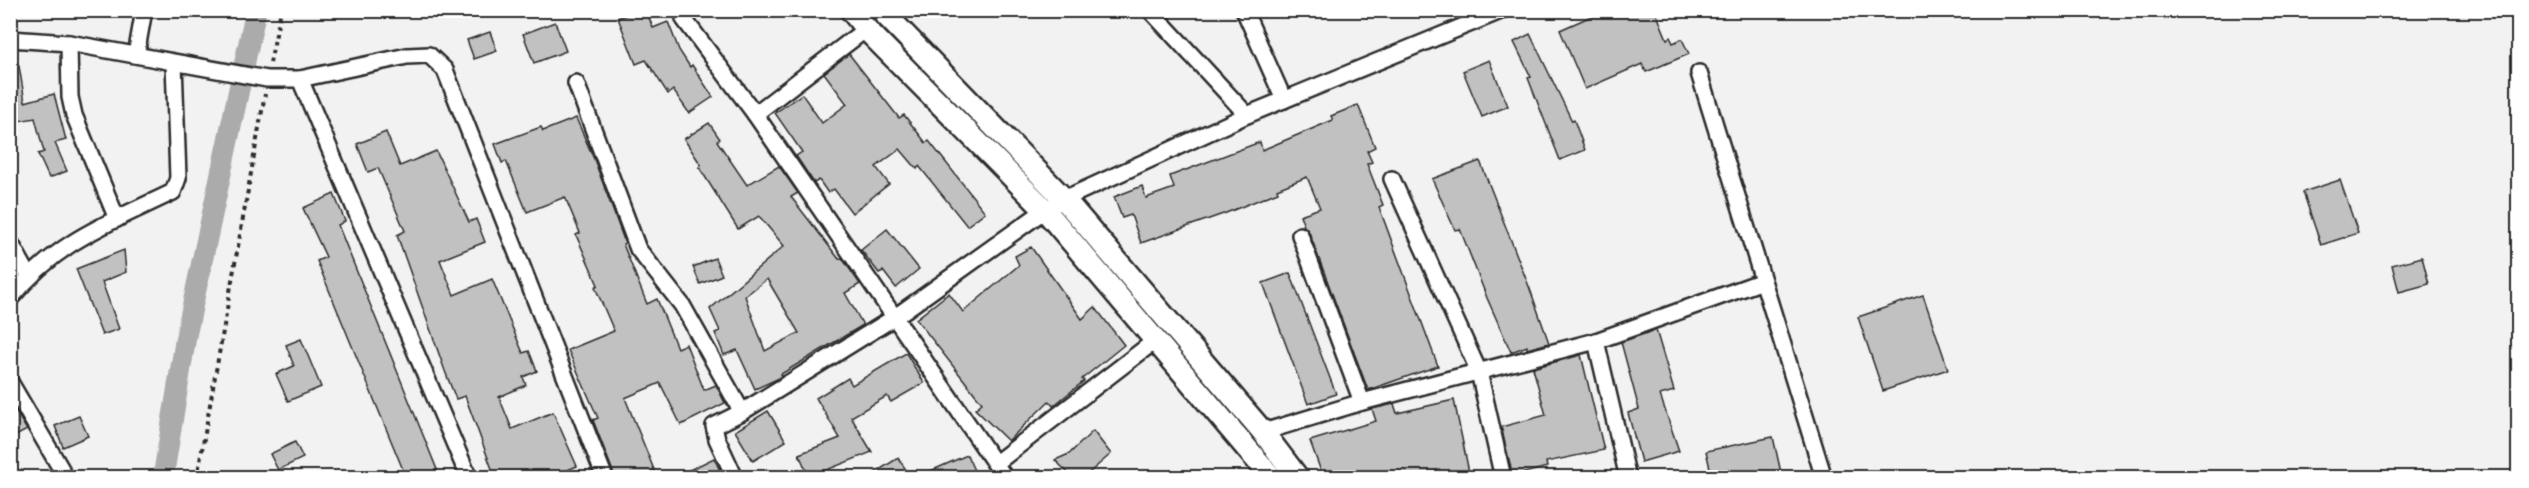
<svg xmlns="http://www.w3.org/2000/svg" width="2529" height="488" font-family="'Comic Neue',sans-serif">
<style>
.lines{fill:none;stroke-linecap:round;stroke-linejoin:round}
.canal{stroke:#ababab;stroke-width:21}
.building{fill:#c1c1c1;stroke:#2b2b2b;stroke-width:1.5;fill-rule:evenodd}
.street-casing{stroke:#2b2b2b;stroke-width:20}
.secondary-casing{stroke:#2b2b2b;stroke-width:26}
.path{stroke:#2b2b2b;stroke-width:4;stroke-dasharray:4.5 4.5;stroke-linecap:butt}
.street{stroke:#fff;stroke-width:15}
.secondary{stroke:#fff;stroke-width:21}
</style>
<rect width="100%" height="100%" fill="#f2f2f2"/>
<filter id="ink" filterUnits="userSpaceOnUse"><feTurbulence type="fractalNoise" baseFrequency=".0167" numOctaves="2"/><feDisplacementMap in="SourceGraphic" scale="12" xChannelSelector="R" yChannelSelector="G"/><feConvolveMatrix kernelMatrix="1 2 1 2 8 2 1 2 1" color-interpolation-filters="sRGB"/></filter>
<g filter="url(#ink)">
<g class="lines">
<polyline class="canal" points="163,478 186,336 256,10"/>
</g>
<g class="building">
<polygon points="637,10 646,10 653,28 668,22 679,50 690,67 692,65 713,97 689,113 673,90 668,94 646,60 636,64 618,18"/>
<polygon points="1605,10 1655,10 1667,39 1670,37 1673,43 1682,39 1689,54 1646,72 1642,64 1585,89 1560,30"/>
<polygon points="555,22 566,51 534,63 523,34"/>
<polygon points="490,32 497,51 474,59 467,40"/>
<polygon points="1530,34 1572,121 1574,120 1585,150 1560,160 1528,78 1531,77 1514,42"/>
<polygon points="849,54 899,118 904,115 926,143 929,141 985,212 967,226 919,166 917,169 900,149 876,167 889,184 852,213 834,189 828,193 819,180 814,183 796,156 802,152 775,113 802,94 822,123 847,104 824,73"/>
<polygon points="1489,60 1508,106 1482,117 1463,71"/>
<polygon points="19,66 25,102 54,94 66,140 55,143 67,171 49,178 38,154 44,152 35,118 13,122 10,107 10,67"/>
<polygon points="1358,105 1375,147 1367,151 1372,162 1367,164 1383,205 1379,207 1438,366 1368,390 1309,232 1304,226 1300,215 1320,208 1307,177 1277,189 1278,192 1226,213 1141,243 1131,215 1122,218 1114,197 1142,186 1146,198 1174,188 1170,176 1260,142 1262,150 1333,120 1331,116"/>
<polygon points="576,118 594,159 625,243 623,244 647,304 657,299 677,348 686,344 704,390 716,385 725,403 681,425 660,383 625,398 657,477 615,477 593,420 598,418 568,350 614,331 595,287 598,285 576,235 580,233 565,197 527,212 506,161 502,163 495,144 541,127 543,131"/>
<path d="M709 123 720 139 717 141 747 185 779 166 798 193 791 197 839 259 842 258 860 284 845 293 863 325 781 374 782 376 777 379 755 389 737 350 724 355 715 333 720 331 710 309 784 246 759 216 738 229 699 167 701 165 684 139ZM767 279 799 333 765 351 745 296Z"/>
<polygon points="386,132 400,166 436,151 469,222 476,219 485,242 440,260 454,295 492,279 523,353 529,351 537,371 523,377 526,385 499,397 512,429 553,412 577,466 551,477 495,477 465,396 456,399 445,371 397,235 405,231 378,168 368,172 357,144"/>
<polygon points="1480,161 1530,289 1549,343 1527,349 1527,346 1511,352 1487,298 1460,229 1455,230 1432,179"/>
<polygon points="2340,180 2358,233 2321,245 2303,192"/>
<polygon points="334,194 345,221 338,225 440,477 406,477 317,261 326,257 303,208"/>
<polygon points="887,229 919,269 896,288 883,271 879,273 861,250"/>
<polygon points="1031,247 1082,319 1095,307 1124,345 1082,379 1084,381 1053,406 1049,401 1008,441 975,409 982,403 916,319 949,293 963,312 1019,265 1015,256"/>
<polygon points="124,250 126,272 102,282 119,329 102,335 76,269"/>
<polygon points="2422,257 2429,284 2399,292 2392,265"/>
<polygon points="715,258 722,275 700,284 693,267"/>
<polygon points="1290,273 1336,394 1308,404 1263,283"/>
<polygon points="1923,295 1948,369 1883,391 1858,317"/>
<polygon points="1656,330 1674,391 1660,395 1679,451 1641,462 1628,413 1639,409 1621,342"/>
<polygon points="301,339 321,387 288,401 276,374 294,366 286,345"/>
<polygon points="906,353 924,383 891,402 887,396 851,417 872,452 809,477 799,454 840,438 816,398 848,378 852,385"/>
<polygon points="1581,355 1604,450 1546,462 1547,467 1513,476 1501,427 1546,415 1533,368"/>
<polygon points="1454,400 1470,477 1323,477 1310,441 1376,421 1372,409 1394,404 1397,413"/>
<polygon points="10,402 27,430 10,439"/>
<polygon points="768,411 786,441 753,461 735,431"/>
<polygon points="79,416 88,436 63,447 55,426"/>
<polygon points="1093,431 1111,454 1084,477 1072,477 1055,460 1069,454"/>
<polygon points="1773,437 1782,477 1712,477 1706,451"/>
<polygon points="295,442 303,458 278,470 270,454"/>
<polygon points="967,455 977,477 917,477"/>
<polygon points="714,458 723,477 675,477"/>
<polygon points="898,458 911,477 868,477"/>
</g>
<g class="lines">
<defs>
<g id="street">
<polyline points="1150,10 1247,115"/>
<polyline points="1244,10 1284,100"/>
<polyline points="684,19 755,114"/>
<polyline points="866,29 755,114 1005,478"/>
<polyline points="10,39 69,43 267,79 300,79 469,478"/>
<polyline points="69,43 70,97 74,115 117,219"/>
<polyline points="136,55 144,10"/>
<polyline points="1699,73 1824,478"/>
<polyline points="300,79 407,56 429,55 445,70 605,478"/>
<polyline points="576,83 638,249 682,305 742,412"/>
<polyline points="1392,179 1479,372 1503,478"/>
<polyline points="1300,235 1362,402"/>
<polyline points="10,242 29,276"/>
<path d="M10 299C58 240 107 224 173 192L178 178 174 63"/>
<polyline points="1596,341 1628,478"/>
<polyline points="10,382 61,469"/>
<polyline points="1263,432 1362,402 1596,341 1763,281"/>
<polyline points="996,463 1156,340"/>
<polyline points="735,478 717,439 714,426 742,412 895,317 1045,210 1064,199 1247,115 1503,10"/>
</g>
<g id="secondary">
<polyline points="851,10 866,29 1045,210 1272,478"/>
<polyline points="881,10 1064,199 1263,432 1298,478"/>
</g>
</defs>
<use href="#street" class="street-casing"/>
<use href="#secondary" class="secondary-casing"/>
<g class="path">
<polyline points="270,63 281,10"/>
<polyline points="197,478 265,94"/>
</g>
<use href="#street" class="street"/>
<use href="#secondary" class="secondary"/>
</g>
</g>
<rect width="2529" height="488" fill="none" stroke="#fff" stroke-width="36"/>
<rect x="18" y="18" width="2493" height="452" fill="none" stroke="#2b2b2b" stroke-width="2" filter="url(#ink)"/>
</svg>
